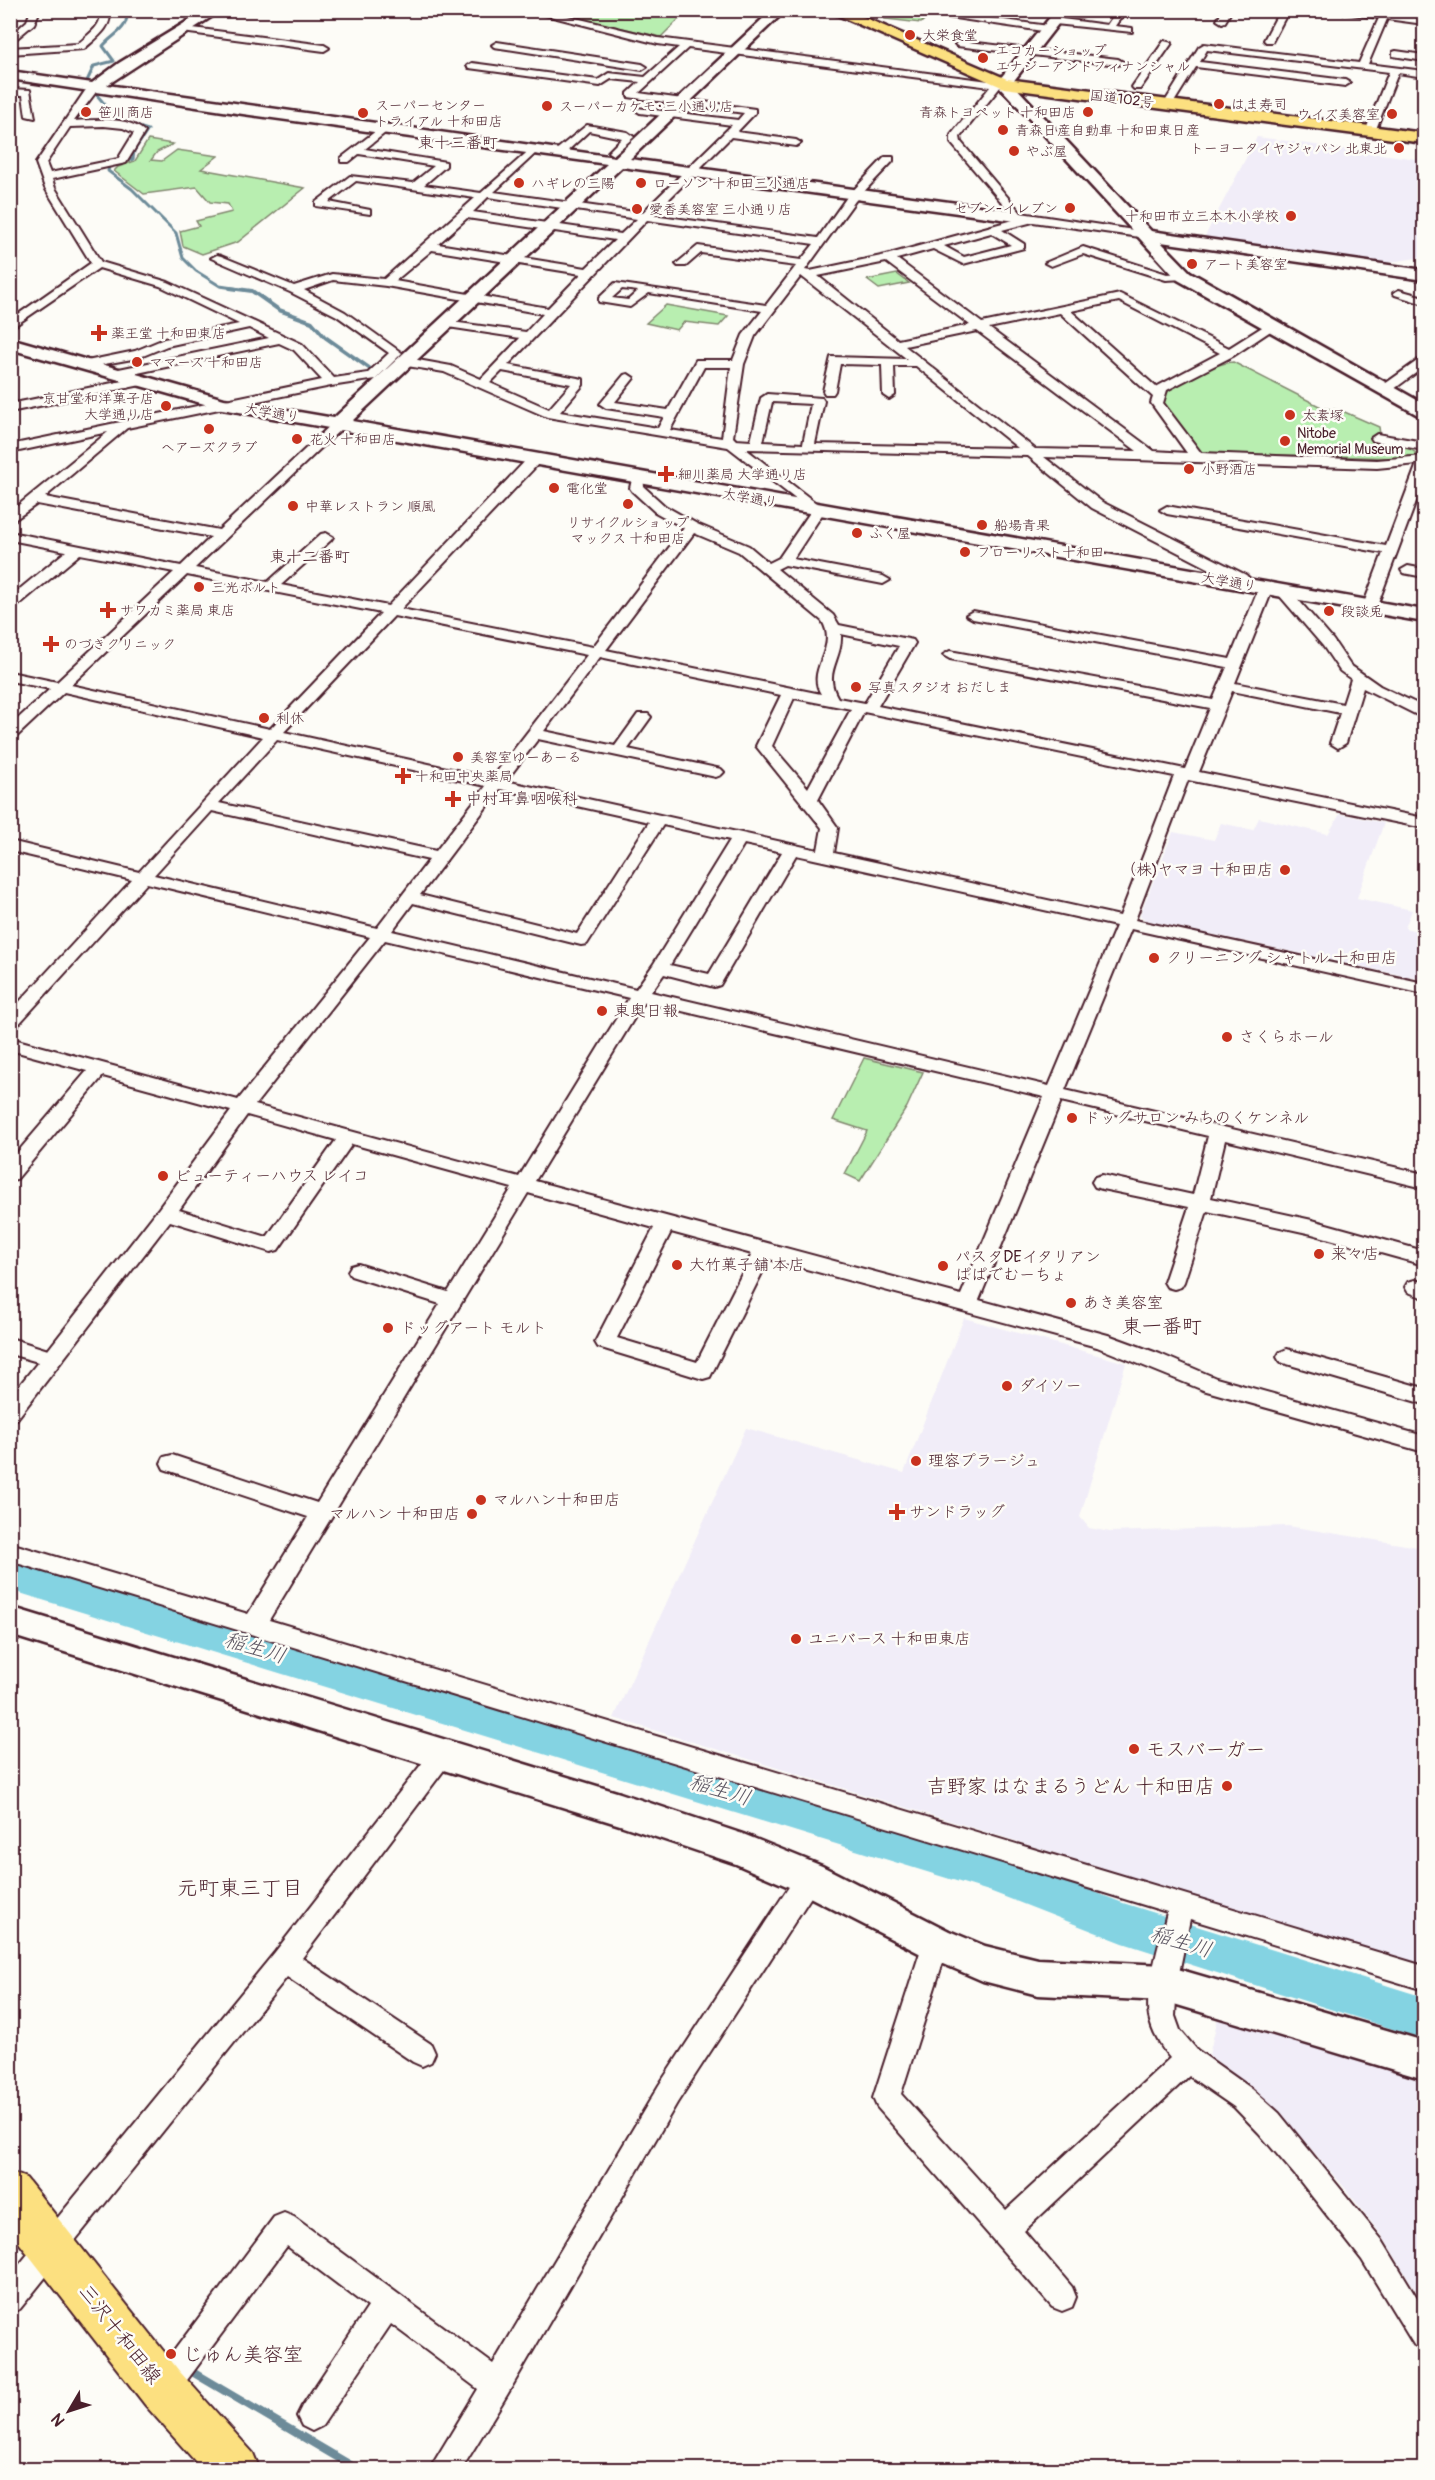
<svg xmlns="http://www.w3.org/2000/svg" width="1435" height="2480" font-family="Pangolin,'Klee One',sans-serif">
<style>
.built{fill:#f1edf8}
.green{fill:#b8eeb0;stroke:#81866e;stroke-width:1.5}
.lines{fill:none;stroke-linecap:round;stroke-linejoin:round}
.stream-far2{stroke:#6d8b99;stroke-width:3}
.stream-far1{stroke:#6d8b99;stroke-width:4}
.stream{stroke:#6d8b99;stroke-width:8}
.river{fill:#84d3e2;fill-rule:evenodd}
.street-casing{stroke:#4a1f2b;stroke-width:4}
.secondary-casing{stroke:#4a1f2b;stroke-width:5}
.primary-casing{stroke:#4a1f2b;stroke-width:4}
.highway-casing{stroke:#4a1f2b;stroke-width:5}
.street{fill:#fdfcf7;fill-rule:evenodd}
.secondary{fill:#fdfcf7;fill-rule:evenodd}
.primary{fill:#fce080;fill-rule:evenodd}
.highway{fill:#fce080;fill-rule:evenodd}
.poi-dot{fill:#c8321e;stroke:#fdfcf7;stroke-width:2}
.labels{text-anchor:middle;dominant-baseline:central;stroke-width:5;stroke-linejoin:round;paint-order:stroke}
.far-poi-label{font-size:14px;fill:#4a1f2b;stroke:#fdfcf7;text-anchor:start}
.far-street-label{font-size:14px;fill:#4a1f2b;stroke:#fdfcf7}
.far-quarter-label{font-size:16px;fill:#4a1f2b;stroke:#fdfcf7}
.poi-label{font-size:16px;fill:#4a1f2b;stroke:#fdfcf7;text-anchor:start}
.quarter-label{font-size:20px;fill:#4a1f2b;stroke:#fdfcf7}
.near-poi-label{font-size:20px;fill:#4a1f2b;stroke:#fdfcf7;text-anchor:start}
.near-street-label{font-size:20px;fill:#4a1f2b;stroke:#fdfcf7}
.near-water-label{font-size:21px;font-style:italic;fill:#5b5562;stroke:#fdfcf7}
.near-neighbourhood-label{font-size:21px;fill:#4a1f2b;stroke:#fdfcf7}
</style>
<rect width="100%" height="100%" fill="#fdfcf7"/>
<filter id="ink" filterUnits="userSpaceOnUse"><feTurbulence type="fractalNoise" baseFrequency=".0167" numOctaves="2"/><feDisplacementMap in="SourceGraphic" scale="12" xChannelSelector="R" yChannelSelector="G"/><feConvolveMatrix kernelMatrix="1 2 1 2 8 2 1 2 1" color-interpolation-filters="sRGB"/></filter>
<g filter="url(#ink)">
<g class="built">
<polygon points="1257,137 1424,160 1424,257 1383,263 1382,265 1203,240"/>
<polygon points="1340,814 1384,823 1357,898 1412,910 1405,928 1424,933 1424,980 1145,920 1140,915 1173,832 1214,840 1221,823 1253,830 1259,818 1328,834"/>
<polygon points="964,1318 1126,1363 1080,1517 1089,1528 1110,1532 1288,1526 1424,1548 1424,1966 614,1718 746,1428 904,1473"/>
<polygon points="1218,2018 1424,2077 1424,2304 1383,2237 1344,2187 1276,2108 1209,2055"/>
</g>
<g class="green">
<polygon points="549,11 687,11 661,37"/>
<polygon points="890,11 929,15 921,23 885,19"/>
<polygon points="148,140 173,144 157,152 151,160 162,161 177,150 218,156 201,169 305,188 238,242 202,254 183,246 180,231 199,226 196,221 232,212 228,204 210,202 197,187 144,194 114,171 118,167 135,161"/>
<polygon points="897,274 909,283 879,289 867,280"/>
<polygon points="666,305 728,316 719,326 684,322 677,330 646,323"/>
<path d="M1233 362 1323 408 1340 410 1379 427 1381 442 1410 449 1419 455 1399 458 1198 453 1175 435 1160 416C1161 411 1162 403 1164 397 1171 383 1217 363 1233 362Z"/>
<polygon points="864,1058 923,1072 907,1107 860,1181 845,1174 867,1131 833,1120"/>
</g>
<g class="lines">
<g class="stream-far2">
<path d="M87 81 94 66 114 61 103 46C114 33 129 30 127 10"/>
<polyline points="96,94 119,121 148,130 134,151 133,159 109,167 108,171 132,189 176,233 183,258 196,271 220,286 240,289"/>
</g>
<polyline class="stream-far1" points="230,288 252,291 279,310 312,322 325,337 369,368"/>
<polyline class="stream" points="194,2373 359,2470"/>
<polygon class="river" points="10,1559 995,1854 1123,1903 1424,1997 1424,2039 1123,1943 992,1892 10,1590"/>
<defs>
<g id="street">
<polygon points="31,10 40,10 34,24 10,44 10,36 27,21"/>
<path d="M99 10H108C116 25 94 40 84 49L10 54V48L78 44C87 35 106 24 99 10Z"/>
<path d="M526 10H543L658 38 989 81H1007V85L1001 86 960 137 961 142 1021 213 1147 232 1152 235 1147 238 1033 222 1002 230 1024 244V248L963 264 933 249 897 259 982 323 1120 294 1229 348 1267 324H1275V328L1233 356 1167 390 1163 403 1201 453 1377 460 1424 456V480L1377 606 1370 610 1363 606 1383 553 1167 514 1160 510 1167 506 1386 546 1417 464 1377 468 1044 457 1102 502 1246 575 1256 585 1249 589 1092 508 1028 456 746 449 825 510 793 559 883 576 890 580 883 584 785 565 777 569 833 615 839 625 913 640 915 643 878 706 1185 769 1210 708 950 659 943 655 950 651 1213 700 1227 667 973 619 966 615 973 611 1230 659 1259 588 1266 584 1273 588 1235 683 1343 704 1351 679 1340 671 1323 646 1279 595 1277 592 1279 589H1289L1333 640 1350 665 1380 686 1424 707V717L1419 716 1363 688 1346 743 1338 748 1330 743 1340 713 1232 691 1199 772 1424 818V828L1188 780 1135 920 1424 983V994L1131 929 1065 1090 1424 1174V1188L1225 1140 1211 1198 1312 1220 1424 1251V1265L1312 1234 1207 1211 1184 1282 1181 1287 1174 1289 1167 1287 1164 1282 1189 1207 1102 1189 1095 1187 1092 1182 1095 1177 1102 1175 1193 1195 1208 1136 1061 1101 979 1300 1108 1335 1160 1354 1216 1378 1424 1436V1452L1203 1390 1097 1347 769 1259 710 1377 703 1379 598 1347 595 1342 654 1228 528 1193 269 1620 1424 1966V1990L1190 1919 1177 1983 1175 2016 1180 2030 1197 2050 1252 2089 1279 2113 1382 2240 1424 2309V2349L1414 2345 1362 2260 1300 2181 1259 2133 1234 2107 1189 2076 1024 2231 1072 2287 1076 2297 1072 2307 1062 2311 1052 2307 877 2107 873 2098 923 1943 927 1935 936 1931 945 1935 949 1943 901 2094 1006 2210 1170 2058C1160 2046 1152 2032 1149 2017 1144 1991 1161 1939 1167 1912L10 1561V1543L248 1614 308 1517 164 1469 161 1463 164 1457 172 1455 317 1503 440 1304 351 1276 348 1271 351 1266 358 1264 448 1292 512 1188 352 1144 278 1250 271 1252 170 1221 17 1419 10 1421V1397L38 1362 10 1354V1338L48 1350 159 1208 231 1111 103 1076 17 1179 10 1180V1161L87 1071 10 1050V1038L238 1100 370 937 147 883 16 1027 10 1029V1012L132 880 10 851V841L139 872 263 737 64 692 15 738 10 739V726L50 689 10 681V672L57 682 174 572 80 554 15 608 10 609V597L66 551 10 540V532L181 566 211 537 37 504 10 523V512L108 432 10 453V445L322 380 294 350 279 343 114 378 108 374 114 370 269 338 249 328 167 346 138 358 82 368V362L135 351 164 339 239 324 160 286 99 268 10 329V320L91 263 45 188 36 163 85 91 91 86H97L99 88 74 121C96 120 128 116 145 132L126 163 52 179 55 188 101 262 168 282 302 344 334 378 368 373 389 353 337 316 290 292 211 258 217 255 221 256 294 286 332 274 384 279 475 198 356 181 329 202 370 210V214L316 206V202L350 176 413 183 434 166 359 154 349 162H341V158L381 127 390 129 365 149 446 162V166L424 185 481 193 533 147 538 150 537 152 494 192 642 213 732 125 640 113 635 110 637 108 738 120 744 113 628 97V93L640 82 611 79 600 86 469 68 467 66 472 63 598 80 609 73 645 77 679 47 658 44ZM688 48 990 87 951 135V143L1010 212 1012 218 1017 219 886 255 810 271 805 270 855 201 893 161V157H885L847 197 818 238 653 215 731 137 796 146 801 143 796 140 737 132 755 113V109L639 93ZM104 126 123 128 134 133 118 159 50 173 46 163 70 127ZM488 197 637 219 621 234 473 212ZM467 218 615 240 586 268 438 244ZM647 220 814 244 801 260 698 246 676 264 678 266H686L701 253 796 266 766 305 615 283 599 298V302L630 307 649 293 762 311 743 335 733 360H696L668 410 615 402 634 378 628 374 624 375 600 404 606 408 664 417 658 428 560 412 583 385V379L508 365ZM991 233 1011 245 964 257 944 246ZM432 250 581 274 548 308 395 281ZM886 262 970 325 898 340 818 276ZM801 276 907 359 831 357 823 391 825 394H833L835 391 840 364 882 365 883 395 889 399 895 395 894 366H916L1018 448 815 444 824 401 822 398 767 394 761 398 751 441 736 440 733 437 744 364 755 336ZM333 280 386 286 543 314 526 332 444 321V325L448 327 520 338 481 379 451 366 407 358 401 362 407 366 444 372 547 417 728 447 811 511 779 558 769 563 749 546 697 524 665 506 644 487 643 475H633L630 488 632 491 655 512 684 528 593 647 401 609 539 463 540 460 539 457H529L388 606 281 585 331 540 333 537 326 533 321 534 268 582 195 568 342 428 344 425 342 422H334L219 530 45 497 127 428 331 386 376 379 402 353 345 312 304 290ZM622 289 638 291 628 300 612 298ZM1119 301 1220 353 1156 387 1071 311ZM1060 313 1153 397 1151 403 1187 453 1154 451 989 328ZM977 331 1137 451 1035 449 905 346ZM704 367H731L722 438 670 430ZM502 371 571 384 549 409 490 383ZM772 402 811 404 803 444 763 442ZM694 533 739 552 822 621C839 649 805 669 821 694L606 650ZM187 575 381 613 270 729 71 685ZM394 616 587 655 492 778 284 732ZM841 634 899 646 865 703 838 698C822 672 843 660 841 634ZM600 657 781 695 756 746 822 828 818 850 506 781 538 739 716 777 721 775 724 772 721 769 628 749 651 717 648 714H638L615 746 544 731ZM794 698 851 709 808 788 772 746ZM864 712 1174 776 1120 916 834 853 838 828 818 800ZM277 740 486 786 436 851 219 803ZM500 789 649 822 577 934 420 895ZM212 811 429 860 377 928 154 875ZM663 825 730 840 653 965 636 989 392 931 413 903 581 945 587 944ZM744 844 782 852 709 974 670 965ZM796 855 1116 926 1049 1086 651 992 664 974 714 987 720 985ZM385 940 629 998 519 1177 255 1105ZM644 1002 1044 1097 961 1295 535 1181ZM247 1115 336 1140 267 1237 179 1210ZM671 1232 752 1254 697 1362 617 1338Z"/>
<polygon points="901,10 929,10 1049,26 1054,29 1049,32"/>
<polygon points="1117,10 1126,10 1115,26 1132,28 1132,32 1055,24 1050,21 1055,18 1107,25"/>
<polygon points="1223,10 1232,10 1225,22 1222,23 1217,20"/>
<polygon points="1280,10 1289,10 1272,42 1266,42 1264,40"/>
<polygon points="1325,10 1381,13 1382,10 1391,10 1390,14 1424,18 1424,24 1387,19 1368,64 1424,71 1424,77 1398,73 1374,134 1365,132 1389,72 1207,50 1200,62 1345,80 1350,83 1345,86 1196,67 1171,107 1163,105 1199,47 1204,44 1359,63 1379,18"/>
<polygon points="185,27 324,45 329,48 324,51 182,32 182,28"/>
<polygon points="960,41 1118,59 1123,62 1118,65 957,46 955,44"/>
<polygon points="1164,41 1172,43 1140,89 1134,89 1132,87"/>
<polygon points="497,42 642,64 647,67 642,70 494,47 492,45"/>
<polygon points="1396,51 1424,55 1424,61 1393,56 1393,52"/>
<polygon points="10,89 30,90 35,118 26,116 23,95 10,95"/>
<polygon points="587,125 627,132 634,137 613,155 608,152 622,138 589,131 563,155 555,155 555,151"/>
<polygon points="1083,247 1167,274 1184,273 1190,276 1184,279 1166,280 1083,254 1051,266 1045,263"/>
<polygon points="1399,290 1424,297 1424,304 1395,295 1393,293"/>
<polygon points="1420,359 1424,359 1424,367 1390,392 1382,392 1382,386"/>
<polygon points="137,378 141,379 141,385 10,412 10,404"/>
<polygon points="1377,434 1424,442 1424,450 1373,441 1371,438"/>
<polygon points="1408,566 1424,569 1424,577 1403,573 1401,570"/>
<polygon points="1415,1280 1424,1283 1424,1298 1408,1292 1405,1287 1408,1282"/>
<polygon points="1287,1349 1424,1388 1424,1404 1280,1362 1277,1357 1280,1352"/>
<polygon points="442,1744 450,1748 454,1755 450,1762 302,1958 431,2044 435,2053 431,2062 422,2066 413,2062 287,1977 20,2309 10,2313 10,2276 275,1952 434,1748"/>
<polygon points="809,1867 818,1870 821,1878 818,1886 677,2103 507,2395 461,2470 429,2470 478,2389 391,2324 322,2426 312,2431 302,2426 297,2416 302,2406 368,2307 287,2246 173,2399 163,2404 153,2399 148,2389 153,2379 274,2217 284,2213 294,2217 493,2364 659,2085 800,1870"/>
</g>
<g id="secondary">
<polygon points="206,10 222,10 107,85 615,157 772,10 786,10 630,159 1016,211 1024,216 1016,221 622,167 352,421 1424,610 1424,622 222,409 10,349 10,338 224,399 334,418 607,164 243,114 10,79 10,71 92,83 119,63"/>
<polygon points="1056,10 1069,10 1012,83 1151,231 1424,270 1424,280 1161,242 1190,272 1424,404 1424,416 1418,415 1178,280 999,86 997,83 999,80"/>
<polygon points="10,1607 620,1793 743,1834 822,1866 949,1931 985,1946 1038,1959 1164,1965 1424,2041 1424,2079 1164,2001 1038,1995 983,1981 923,1955 796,1890 736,1864 620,1825 10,1635"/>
</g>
<polygon id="primary" points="10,2172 26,2178 180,2372 253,2453 260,2470 203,2470 146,2406 10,2231"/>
<polygon id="highway" points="826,10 847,10 1007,79 1424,133 1424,143 1004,88"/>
</defs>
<use href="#street" class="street-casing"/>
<use href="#secondary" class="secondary-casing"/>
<use href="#primary" class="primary-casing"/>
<use href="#highway" class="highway-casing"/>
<use href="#street" class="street"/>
<use href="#secondary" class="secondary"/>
<use href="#primary" class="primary"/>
<use href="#highway" class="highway"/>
</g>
</g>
<g class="poi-dot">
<circle cx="910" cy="35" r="6"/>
<circle cx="983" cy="58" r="6"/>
<circle cx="1219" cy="104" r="6"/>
<circle cx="547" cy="106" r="6"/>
<circle cx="86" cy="112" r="6"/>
<circle cx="1088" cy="112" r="6"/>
<circle cx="363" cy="113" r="6"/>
<circle cx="1392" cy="114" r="6"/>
<circle cx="1003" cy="130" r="6"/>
<circle cx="1399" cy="148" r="6"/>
<circle cx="1014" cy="151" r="6"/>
<circle cx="519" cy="183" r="6"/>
<circle cx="641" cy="183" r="6"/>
<circle cx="1070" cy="208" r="6"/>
<circle cx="637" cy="209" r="6"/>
<circle cx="1291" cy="216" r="6"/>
<circle cx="1192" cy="264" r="6"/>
<path d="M96 324h6v6h6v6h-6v6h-6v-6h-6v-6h6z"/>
<circle cx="137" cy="362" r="6"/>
<circle cx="166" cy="406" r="6"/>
<circle cx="1290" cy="415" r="6"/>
<circle cx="209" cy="429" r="6"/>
<circle cx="297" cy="439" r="6"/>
<circle cx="1285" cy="441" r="6"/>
<circle cx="1189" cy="469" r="6"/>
<path d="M663 465h6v6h6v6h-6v6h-6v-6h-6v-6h6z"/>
<circle cx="554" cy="488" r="6"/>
<circle cx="628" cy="504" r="6"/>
<circle cx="293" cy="506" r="6"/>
<circle cx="982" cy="525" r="6"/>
<circle cx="857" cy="533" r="6"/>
<circle cx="965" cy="552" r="6"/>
<circle cx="199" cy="587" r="6"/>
<path d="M105 601h6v6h6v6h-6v6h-6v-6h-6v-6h6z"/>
<circle cx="1329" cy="611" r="6"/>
<path d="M48 635h6v6h6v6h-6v6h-6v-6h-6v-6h6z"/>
<circle cx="856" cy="687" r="6"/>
<circle cx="264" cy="718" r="6"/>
<circle cx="458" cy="757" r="6"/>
<path d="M400 767h6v6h6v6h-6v6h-6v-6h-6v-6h6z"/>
<path d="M450 790h6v6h6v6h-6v6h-6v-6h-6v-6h6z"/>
<circle cx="1285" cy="870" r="6"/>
<circle cx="1154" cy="958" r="6"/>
<circle cx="602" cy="1011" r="6"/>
<circle cx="1227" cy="1037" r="6"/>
<circle cx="1072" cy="1118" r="6"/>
<circle cx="163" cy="1176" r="6"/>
<circle cx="1319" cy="1254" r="6"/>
<circle cx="677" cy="1265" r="6"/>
<circle cx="943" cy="1266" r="6"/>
<circle cx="1071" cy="1303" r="6"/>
<circle cx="388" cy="1328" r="6"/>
<circle cx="1007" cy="1386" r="6"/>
<circle cx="916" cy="1461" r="6"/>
<circle cx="481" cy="1500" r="6"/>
<path d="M894 1503h6v6h6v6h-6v6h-6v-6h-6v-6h6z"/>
<circle cx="472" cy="1514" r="6"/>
<circle cx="796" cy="1639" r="6"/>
<circle cx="1134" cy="1749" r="6"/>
<circle cx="1227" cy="1786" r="6"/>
<circle cx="171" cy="2354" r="6"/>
</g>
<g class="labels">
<g class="far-poi-label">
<text x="922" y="35">大栄食堂</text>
<text x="995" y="50">エコカーショップ<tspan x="995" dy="16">エナジーアンドフィナンシャル</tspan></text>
<text x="1231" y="104">はま寿司</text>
<text x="375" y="105">スーパーセンター<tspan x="375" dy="16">トライアル 十和田店</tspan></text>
<text x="559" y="106">スーパーカケモ･三小通り店</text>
<text x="98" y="112">笹川商店</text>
<text x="1076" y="112" text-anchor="end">青森トヨペット 十和田店</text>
<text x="1380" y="114" text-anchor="end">ウイズ美容室</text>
<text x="1015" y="130">青森日産自動車 十和田東日産</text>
<text x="1387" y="148" text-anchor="end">トーヨータイヤジャパン 北東北</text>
<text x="1026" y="151">やぶ屋</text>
<text x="531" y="183">ハギレの三陽</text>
<text x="653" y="183">ローソン 十和田三小通店</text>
<text x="1058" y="208" text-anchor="end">セブン-イレブン</text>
<text x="649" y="209">愛香美容室 三小通り店</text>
<text x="1279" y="216" text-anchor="end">十和田市立三本木小学校</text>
<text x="1204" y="264">アート美容室</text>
<text x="111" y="333">薬王堂 十和田東店</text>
<text x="149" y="362">ママーズ 十和田店</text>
<text x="154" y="398" text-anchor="end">京甘堂和洋菓子店<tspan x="154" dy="16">大学通り店</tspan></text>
<text x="1302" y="415">太素塚</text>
<text x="1297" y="433">Nitobe<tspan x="1297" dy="16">Memorial Museum</tspan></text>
<text x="309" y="439">花火 十和田店</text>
<text x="209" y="447" text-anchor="middle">ヘアーズクラブ</text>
<text x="1201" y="469">小野酒店</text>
<text x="678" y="474">細川薬局 大学通り店</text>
<text x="566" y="488">電化堂</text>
<text x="305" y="506">中華レストラン 順風</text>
<text x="628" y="522" text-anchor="middle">リサイクルショップ<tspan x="628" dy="16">マックス 十和田店</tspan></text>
<text x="994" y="525">船場青果</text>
<text x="869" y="533">ふく屋</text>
<text x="977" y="552">フローリスト十和田</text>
<text x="211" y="587">三光ボルト</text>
<text x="120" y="610">サワカミ薬局 東店</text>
<text x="1341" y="611">段談兎</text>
<text x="64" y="644">のづきクリニック</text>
<text x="868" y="687">写真スタジオ おだしま</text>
<text x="276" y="718">利休</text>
<text x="470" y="757">美容室ゆーあーる</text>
<text x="415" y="776">十和田中央薬局</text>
</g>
<g class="far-street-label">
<text transform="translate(1122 99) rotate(7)">国道102号</text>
<text transform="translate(272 413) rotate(10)">大学通り</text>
<text transform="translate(750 498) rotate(10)">大学通り</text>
<text transform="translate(1229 582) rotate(10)">大学通り</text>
</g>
<g class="far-quarter-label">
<text x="458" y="143">東十三番町</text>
<text x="310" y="557">東十二番町</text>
</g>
<g class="poi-label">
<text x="466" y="799">中村耳鼻咽喉科</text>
<text x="1273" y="870" text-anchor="end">（株)ヤマヨ 十和田店</text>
<text x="1166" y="958">クリーニング シャトル 十和田店</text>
<text x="614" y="1011">東奥日報</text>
<text x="1239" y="1037">さくらホール</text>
<text x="1084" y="1118">ドッグサロン みちのくケンネル</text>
<text x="175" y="1176">ビューティーハウス レイコ</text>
<text x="1331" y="1254">来々店</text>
<text x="955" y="1257">パスタDEイタリアン<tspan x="955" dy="18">ぱぱでむーちょ</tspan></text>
<text x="689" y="1265">大竹菓子舗 本店</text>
<text x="1083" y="1303">あき美容室</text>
<text x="400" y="1328">ドッグアート モルト</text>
<text x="1019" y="1386">ダイソー</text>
<text x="928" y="1461">理容プラージュ</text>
<text x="493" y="1500">マルハン十和田店</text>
<text x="909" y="1512">サンドラッグ</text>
<text x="460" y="1514" text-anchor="end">マルハン 十和田店</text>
<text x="808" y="1639">ユニバース 十和田東店</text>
</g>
<g class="quarter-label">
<text x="1162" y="1326">東一番町</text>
</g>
<g class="near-poi-label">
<text x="1146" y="1749">モスバーガー</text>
<text x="1215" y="1786" text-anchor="end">吉野家 はなまるうどん 十和田店</text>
<text x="183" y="2354">じゅん美容室</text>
</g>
<g class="near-street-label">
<text transform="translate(120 2334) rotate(52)">三沢十和田線</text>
</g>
<g class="near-water-label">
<text transform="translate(255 1648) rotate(17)">稲生川</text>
<text transform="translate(720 1790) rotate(17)">稲生川</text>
<text transform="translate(1181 1942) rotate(17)">稲生川</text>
</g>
<g class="near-neighbourhood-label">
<text x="240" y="1888">元町東三丁目</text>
</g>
</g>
<rect width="1435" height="2480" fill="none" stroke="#fdfcf7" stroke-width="36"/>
<rect x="18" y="18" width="1399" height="2444" fill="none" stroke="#4a1f2b" stroke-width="2" filter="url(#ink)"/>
<g transform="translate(69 2411) rotate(231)" stroke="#fdfcf7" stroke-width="4.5" paint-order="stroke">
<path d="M0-4.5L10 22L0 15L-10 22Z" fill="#4a1f2b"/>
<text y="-9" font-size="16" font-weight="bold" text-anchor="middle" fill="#4a1f2b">N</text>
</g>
</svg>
